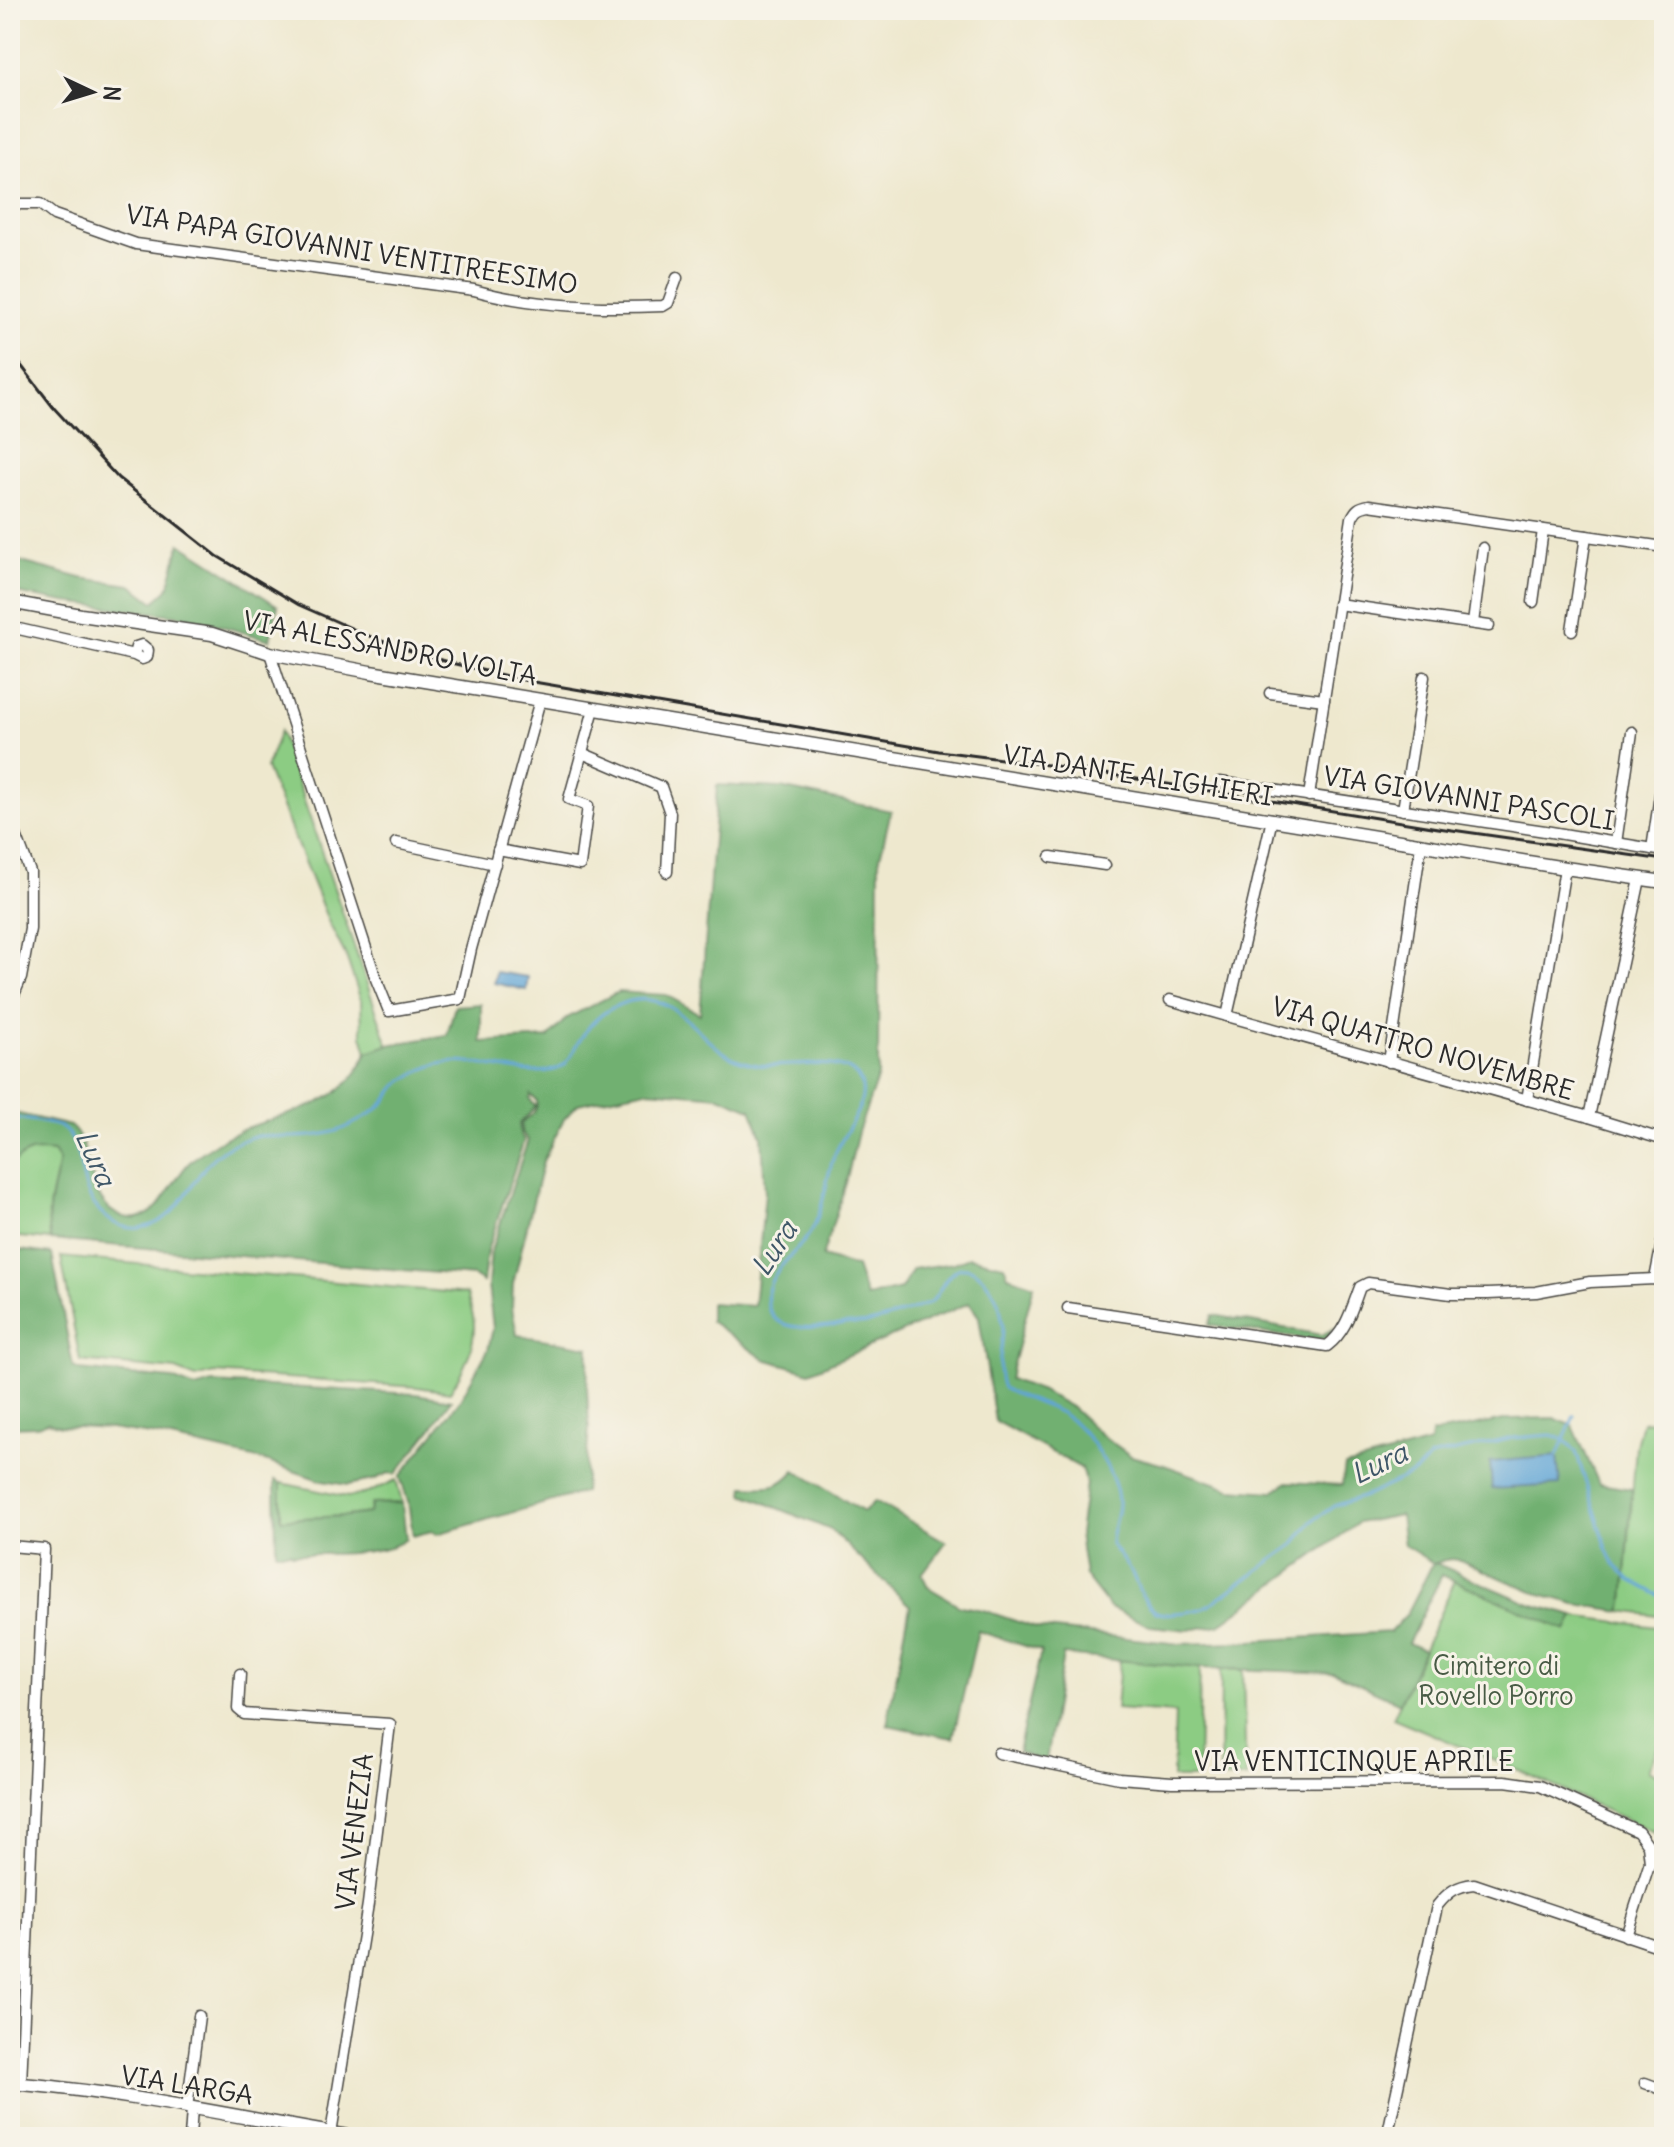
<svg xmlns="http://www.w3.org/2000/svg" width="1674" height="2147" font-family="Delius,sans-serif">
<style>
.green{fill:#8ccc83;stroke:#5c7c57;stroke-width:2}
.forest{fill:#71b071;stroke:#4e6e4e;stroke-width:2}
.water{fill:#61a5d6;stroke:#466880;stroke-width:2}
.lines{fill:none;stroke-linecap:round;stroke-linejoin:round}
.stream{stroke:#61a5d6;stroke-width:3}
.minor-casing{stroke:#484743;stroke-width:13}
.tertiary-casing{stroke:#484743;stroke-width:15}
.minor{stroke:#fff;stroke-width:10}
.tertiary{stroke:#fff;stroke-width:12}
.rail{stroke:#2b2b2b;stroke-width:3}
.labels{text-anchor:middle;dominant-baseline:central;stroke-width:6;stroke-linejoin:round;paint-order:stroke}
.street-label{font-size:26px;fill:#2b2b2b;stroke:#f7f3e8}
.park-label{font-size:26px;fill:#485b45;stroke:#f7f3e8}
.water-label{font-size:28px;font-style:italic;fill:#3e5667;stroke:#f7f3e8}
</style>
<rect width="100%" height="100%" fill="#f7f3e8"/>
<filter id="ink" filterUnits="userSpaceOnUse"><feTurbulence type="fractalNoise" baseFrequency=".0125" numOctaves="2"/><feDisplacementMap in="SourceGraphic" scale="16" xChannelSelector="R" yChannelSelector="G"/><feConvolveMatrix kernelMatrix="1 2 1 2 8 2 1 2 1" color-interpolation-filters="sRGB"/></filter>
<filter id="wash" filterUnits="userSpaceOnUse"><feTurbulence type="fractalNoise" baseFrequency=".006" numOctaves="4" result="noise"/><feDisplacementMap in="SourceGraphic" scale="32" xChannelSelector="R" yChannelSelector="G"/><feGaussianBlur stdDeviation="1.8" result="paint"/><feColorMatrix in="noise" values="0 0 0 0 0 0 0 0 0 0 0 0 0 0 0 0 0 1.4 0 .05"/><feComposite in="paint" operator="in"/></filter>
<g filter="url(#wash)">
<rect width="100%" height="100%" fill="#eee8ce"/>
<g class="green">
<polygon points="280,731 388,1045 367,1052 362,1035 361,1001 346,956 329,923 266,768"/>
<path d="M35 1150 53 1152 59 1161C53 1187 44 1213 51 1240L10 1236V1167L20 1156Z"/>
<path d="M61 1257 467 1294C469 1304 474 1315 474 1325 475 1348 462 1373 450 1392L417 1387 214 1373 196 1378 176 1370 80 1361Z"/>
<polygon points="1664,1420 1664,1617 1621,1611 1624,1603 1636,1446 1642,1422"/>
<polygon points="396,1480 402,1503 372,1504 369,1513 347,1516 280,1519 281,1483 348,1497 368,1493"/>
<polygon points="1455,1580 1567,1631 1574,1616 1664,1628 1664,1739 1662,1738 1648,1770 1664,1778 1664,1812 1654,1832 1529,1775 1393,1718"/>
<polygon points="1120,1660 1200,1668 1198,1778 1173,1778 1175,1713 1116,1709"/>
<polygon points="1221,1669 1243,1670 1246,1778 1220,1778"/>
</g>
<g class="forest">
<polygon points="180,543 278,606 270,640 190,617 65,602 10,592 18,561 81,578 131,585 154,602 168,589"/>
<path d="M717 785 781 788 891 811 879 861 878 1076 858 1132 846 1183 822 1257 856 1267 866 1297 901 1289 913 1269 954 1263 969 1257 1004 1265 1008 1276 1034 1285 1009 1379 1042 1391 1071 1407 1099 1433 1131 1456 1164 1465 1231 1489 1273 1492 1287 1482 1342 1485 1345 1466 1430 1443 1431 1434 1509 1419 1554 1418 1573 1426 1599 1484 1632 1489 1624 1603 1621 1611 1575 1604 1533 1592 1460 1560 1450 1559 1435 1563 1530 1604 1574 1616 1567 1631 1442 1575 1408 1643 1424 1650 1400 1703 1334 1673 1200 1668 1063 1655 1046 1761 1036 1759 1018 1752 1041 1651 978 1631 953 1738 887 1725 910 1606 831 1530 744 1494 745 1486C769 1487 779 1489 795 1470L864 1512 875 1501 946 1542 922 1574 928 1587 960 1606 983 1610 1036 1628 1180 1644 1236 1642 1390 1632 1407 1614 1433 1563 1404 1545 1400 1515 1358 1523 1219 1625 1188 1630 1150 1626 1110 1608 1085 1576 1079 1534 1086 1483 1081 1468 995 1421 979 1317 969 1303 810 1372 764 1359 710 1321V1303L754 1306 765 1193 762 1137 751 1109 719 1096 647 1090 578 1104 564 1119 543 1161 513 1284 512 1308 517 1335 589 1347 587 1388 589 1427 584 1492 437 1534 432 1531 413 1536 408 1502 400 1477 460 1400 488 1350 493 1328 488 1286 491 1251 528 1140 522 1133 521 1124C529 1116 538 1114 537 1101L531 1095 530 1099 535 1106C532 1114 524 1117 519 1124L520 1134 524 1140 487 1251 483 1282 473 1276 51 1240C44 1213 54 1187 59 1161L53 1152C32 1150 24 1151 10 1167V1112L70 1126C96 1147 84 1206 124 1217 159 1227 170 1181 190 1162 198 1154 210 1147 220 1141 271 1110 343 1116 367 1052L388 1045 447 1035 455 1006 481 1004V1042L548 1038 567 1018 618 992 666 995 700 1014Z"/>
<polygon points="10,1249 52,1254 73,1367 79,1370 172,1379 195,1388 213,1383 416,1394 451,1400 431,1429 396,1474 389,1473 373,1480 348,1485 322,1481 262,1460 158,1436 110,1429 60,1426 48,1422 37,1426 10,1427"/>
<polygon points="1213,1315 1322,1335 1333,1329 1328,1338 1318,1341 1209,1325"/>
<path d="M275 1480 281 1483V1519L347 1516 369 1513 372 1504 402 1503 406 1539C387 1556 319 1554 293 1554L291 1552H276Z"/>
</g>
<g class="water">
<polygon points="496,972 528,977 526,990 494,983"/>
<polygon points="1557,1456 1560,1485 1492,1489 1490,1462"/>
</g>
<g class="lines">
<g class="stream">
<path d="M10 1117C20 1119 53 1123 60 1127 80 1137 80 1175 88 1193 92 1203 98 1210 105 1216 114 1225 126 1229 139 1228 187 1222 190 1167 228 1147 236 1143 246 1138 255 1136 265 1135 275 1137 284 1137 306 1137 329 1136 349 1126 361 1120 375 1112 385 1102 390 1096 393 1089 399 1084 411 1075 429 1065 445 1063 481 1058 518 1078 554 1070 571 1066 572 1050 581 1038 599 1009 635 989 668 1006 703 1025 712 1059 758 1065 784 1069 840 1055 857 1076 862 1082 863 1090 862 1097 858 1118 842 1136 834 1156 825 1181 824 1211 810 1233 797 1253 772 1268 768 1292 761 1339 821 1327 847 1324 854 1324 862 1324 869 1323 886 1319 916 1309 931 1302 940 1293 943 1280 953 1272 971 1257 993 1286 998 1302 1001 1309 1002 1319 1003 1326 1003 1346 995 1370 1003 1388 1018 1398 1043 1403 1061 1413 1086 1428 1115 1471 1118 1500 1119 1515 1111 1529 1111 1544L1132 1573 1141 1594 1149 1605 1156 1612 1164 1614 1187 1612 1201 1609 1215 1601 1292 1546 1311 1522 1334 1506 1368 1495 1416 1472 1430 1457 1513 1438 1551 1435 1559 1437 1569 1444 1576 1452 1607 1548 1614 1564 1630 1580 1664 1598"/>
<polyline points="1557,1456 1574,1416"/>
</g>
</g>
</g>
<g filter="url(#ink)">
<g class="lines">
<defs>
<g id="minor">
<path d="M10 204H40L54 215 136 244 474 290C534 307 600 309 663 306L668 303 677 278"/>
<polyline points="1533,602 1543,530"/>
<polyline points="1338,604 1489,626"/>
<polyline points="1473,623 1483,548"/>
<polyline points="10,627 134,655 142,659 147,657 148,650 142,645 136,647 134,655"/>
<polyline points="1572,630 1586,536"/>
<polyline points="270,653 376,979 389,1011 460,999 471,949 540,700"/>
<polyline points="1270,693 1324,700"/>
<polyline points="582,753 661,787 670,813 667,872"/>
<polyline points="1220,782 1545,831 1664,851"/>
<path d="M1309 796 1352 518C1356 509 1359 507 1369 505L1664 547"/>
<polyline points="1403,810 1424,677"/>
<polyline points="10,819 30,872 30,929 21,978 10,1004"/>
<polyline points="396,843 495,864"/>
<polyline points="1616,843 1632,732"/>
<polyline points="1652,849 1664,768"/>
<polyline points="498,850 580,865 588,806 569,799 594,709"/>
<polyline points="1051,857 1105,865"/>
<polyline points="1170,1000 1589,1117 1664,1140"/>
<polyline points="1227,1016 1272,819"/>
<polyline points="1389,1062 1421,845"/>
<polyline points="1527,1100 1565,868"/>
<polyline points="1589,1117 1640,879"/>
<polyline points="1655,1279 1664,1233"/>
<path d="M1068 1308 1327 1346C1346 1332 1352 1308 1360 1287L1368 1283 1451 1294H1488L1536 1292 1590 1282 1655 1279 1664 1283"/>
<polyline points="10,1546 44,1549 21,2084"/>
<polyline points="240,1674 238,1709 244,1714 390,1724 368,1904 331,2133"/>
<polyline points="998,1753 1119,1778 1172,1782 1505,1781 1540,1786 1638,1831 1648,1845 1650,1862 1626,1936"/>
<polyline points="1662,2040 1664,2041"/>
<polyline points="1645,2083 1664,2090"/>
<polyline points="187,2108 199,2016"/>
<polyline points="190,2137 192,2109"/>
<path d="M1387 2137 1437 1906C1448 1892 1456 1886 1474 1884L1664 1948"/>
</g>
<g id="tertiary">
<polyline points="10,602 81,615 212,634 270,653 370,672 1565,868 1664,882"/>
<path d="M10 2083C126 2092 241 2118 356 2137"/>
</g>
</defs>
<use href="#minor" class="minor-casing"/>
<use href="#tertiary" class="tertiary-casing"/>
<use href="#minor" class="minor"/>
<use href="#tertiary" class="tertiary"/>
<polyline class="rail" points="10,351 53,407 118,478 217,556 299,605 376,639 414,652 451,663 528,681 939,751 1063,767 1438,828 1664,860"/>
</g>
</g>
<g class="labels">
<g class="street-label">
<text transform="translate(352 249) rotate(9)">VIA PAPA GIOVANNI VENTITREESIMO</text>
<text transform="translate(390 648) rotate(11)">VIA ALESSANDRO VOLTA</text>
<text transform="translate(1138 775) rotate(9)">VIA DANTE ALIGHIERI</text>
<text transform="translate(1469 798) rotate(9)">VIA GIOVANNI PASCOLI</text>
<text transform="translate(1423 1048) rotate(16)">VIA QUATTRO NOVEMBRE</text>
<text x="1354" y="1761">VIA VENTICINQUE APRILE</text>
<text transform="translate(354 1832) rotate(-83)">VIA VENEZIA</text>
<text transform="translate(187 2085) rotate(9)">VIA LARGA</text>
</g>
<g class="park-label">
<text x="1496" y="1665">Cimitero di<tspan x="1496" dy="30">Rovello Porro</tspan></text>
</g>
<g class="water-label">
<text transform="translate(96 1158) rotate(66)">Lura</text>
<text transform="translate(774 1248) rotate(-57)">Lura</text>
<text transform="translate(1379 1463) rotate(-26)">Lura</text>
</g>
</g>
<rect width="1674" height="2147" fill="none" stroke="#f7f3e8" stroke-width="40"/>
<g transform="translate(92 92) rotate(94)" stroke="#f7f3e8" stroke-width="6" paint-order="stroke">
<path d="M0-6L14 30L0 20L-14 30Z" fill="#2b2b2b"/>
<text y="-12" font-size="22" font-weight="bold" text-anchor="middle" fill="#2b2b2b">N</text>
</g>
</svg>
